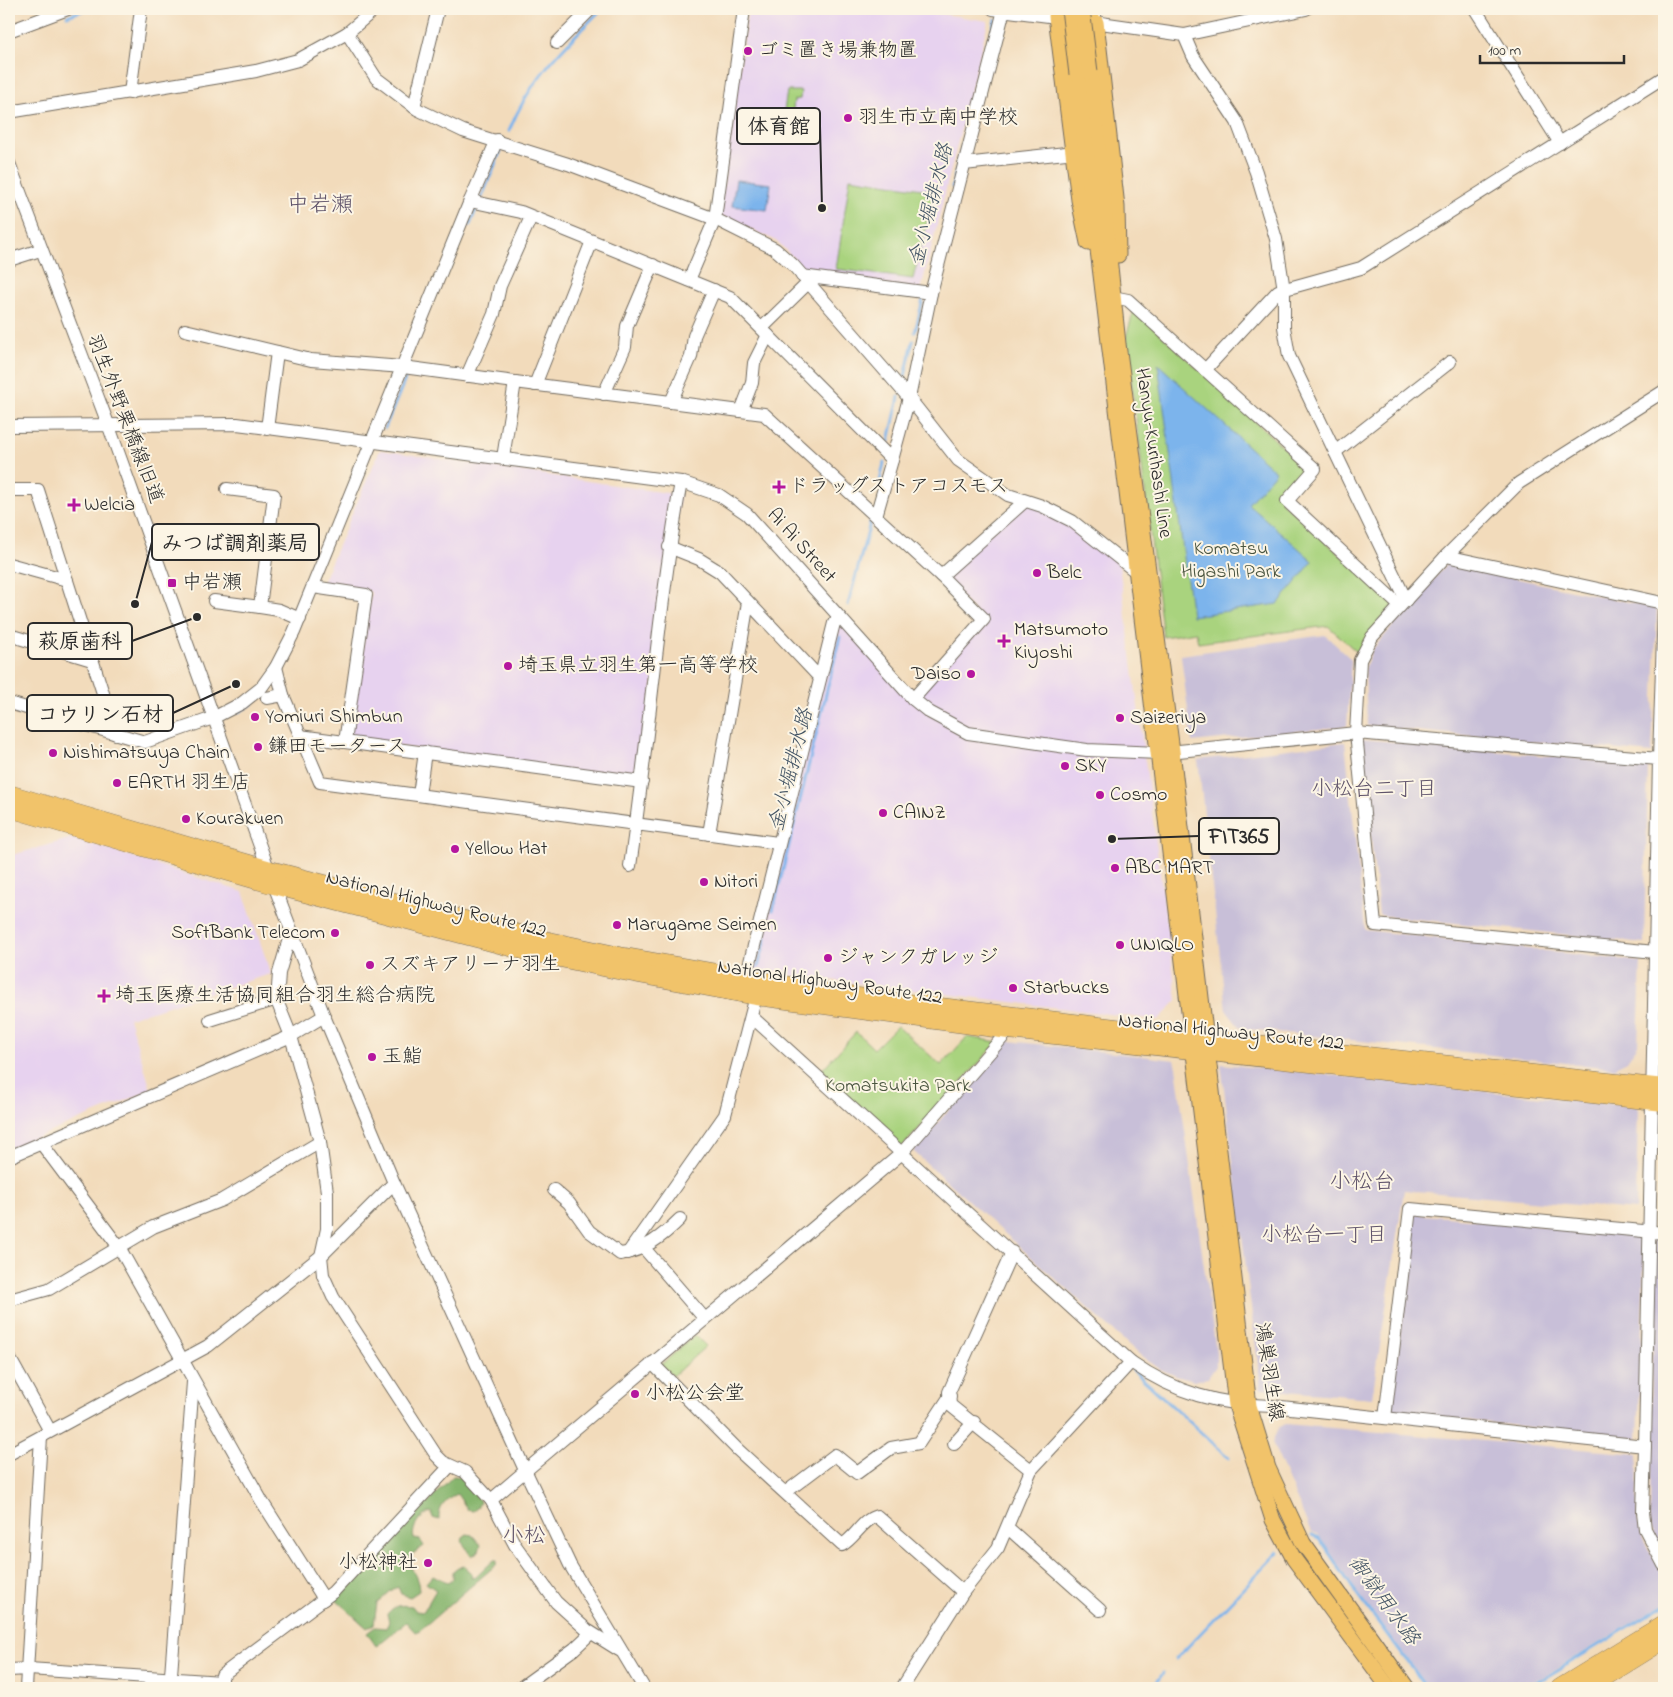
<svg xmlns="http://www.w3.org/2000/svg" width="1673" height="1697" font-family="'Indie Flower','Klee One',sans-serif">
<style>
.built{fill:#e7d2ef}
.industrial{fill:#c8bfd8}
.green{fill:#a9d37e;stroke:#6a7f54}
.forest{fill:#86b56d;stroke:#58704c}
.water{fill:#7cb4ec;stroke:#54708c}
.lines{fill:none;stroke-linecap:round;stroke-linejoin:round}
.stream{stroke:#7cb4ec;stroke-width:3}
.minor-casing{stroke:#71695d;stroke-width:14}
.major-casing{stroke:#71695d;stroke-width:17}
.highway-casing{stroke:#71695d;stroke-width:19}
.minor{stroke:#fff;stroke-width:12}
.major{stroke:#f1c36a;stroke-width:15}
.highway{stroke:#f1c36a;stroke-width:18}
.major-bridge-casing{stroke:#71695d;stroke-width:17;stroke-linecap:butt}
.major-bridge{stroke:#f1c36a;stroke-width:15}
.poi-dot{fill:#b5179e;stroke:#fcf5e5;stroke-width:2}
.labels{text-anchor:middle;dominant-baseline:central;stroke-width:4;stroke-linejoin:round;paint-order:stroke}
.poi-label{font-size:20px;fill:#2b2b2b;stroke:#fcf5e5;text-anchor:start}
.street-label{font-size:20px;fill:#2b2b2b;stroke:#fcf5e5}
.park-label{font-size:20px;fill:#4a5540;stroke:#fcf5e5}
.water-label{font-size:21px;font-style:italic;fill:#435465;stroke:#fcf5e5}
.neighbourhood-label{font-size:21px;fill:#5f536a;stroke:#fcf5e5}
.quarter-label{font-size:22px;fill:#5f536a;stroke:#fcf5e5}
.leader{fill:none;stroke:#2b2b2b;stroke-width:2}
.callout-dot{fill:#2b2b2b;stroke:#fcf5e5;stroke-width:2}
.callout{fill:#fcf5e5;stroke:#2b2b2b;stroke-width:2}
.callout-label{font-size:21px;text-anchor:middle;font-weight:bold;fill:#2b2b2b}
</style>
<rect width="100%" height="100%" fill="#fcf5e5"/>
<filter id="ink" filterUnits="userSpaceOnUse"><feTurbulence type="fractalNoise" baseFrequency=".02" numOctaves="2"/><feDisplacementMap in="SourceGraphic" scale="10" xChannelSelector="R" yChannelSelector="G"/><feConvolveMatrix kernelMatrix="1 2 1 2 8 2 1 2 1" color-interpolation-filters="sRGB"/></filter>
<filter id="wash" filterUnits="userSpaceOnUse"><feTurbulence type="fractalNoise" baseFrequency=".0096" numOctaves="4" result="noise"/><feDisplacementMap in="SourceGraphic" scale="20" xChannelSelector="R" yChannelSelector="G"/><feGaussianBlur stdDeviation="1.12" result="paint"/><feColorMatrix in="noise" values="0 0 0 0 0 0 0 0 0 0 0 0 0 0 0 0 0 1.4 0 .05"/><feComposite in="paint" operator="in"/></filter>
<g filter="url(#wash)">
<rect width="100%" height="100%" fill="#f2dbbb"/>
<g class="built">
<polygon points="748,9 910,9 988,21 921,289 813,278 777,241 719,215"/>
<polygon points="380,450 680,495 639,781 349,739 371,592 321,585"/>
<polygon points="1025,501 1042,506 1118,557 1177,1000 1159,1020 748,970 839,617 914,699 984,620 942,578"/>
<polygon points="73,838 243,892 271,974 129,1018 151,1090 9,1149 9,856"/>
</g>
<g class="industrial">
<polygon points="1447,564 1657,608 1652,753 1367,726 1365,669 1372,650"/>
<polygon points="1325,635 1351,659 1347,726 1192,742 1181,655"/>
<polygon points="1361,739 1648,765 1644,943 1379,915"/>
<polygon points="1345,742 1365,930 1641,962 1638,1045 1627,1061 1613,1068 1240,1028 1226,1010 1198,760"/>
<polygon points="1009,1041 1175,1060 1216,1352 1216,1366 1208,1378 1194,1381 1176,1376 1160,1369 1140,1355 913,1151"/>
<polygon points="1221,1064 1638,1107 1636,1210 1404,1190 1372,1398 1261,1389"/>
<polygon points="1660,1114 1664,1115 1664,1224 1659,1223"/>
<polygon points="1415,1214 1645,1236 1638,1439 1390,1412"/>
<polygon points="1653,1235 1664,1236 1664,1554 1654,1538 1650,1522"/>
<polygon points="1285,1424 1638,1454 1637,1517 1643,1539 1664,1577 1664,1603 1524,1688 1429,1688 1352,1584 1318,1534 1311,1532 1272,1442 1279,1427"/>
</g>
<g class="green">
<polygon points="787,91 801,91 800,99 794,100 793,110 803,112 801,127 795,126 781,131"/>
<polygon points="850,178 935,191 913,279 836,269"/>
<polygon points="1134,310 1308,470 1281,501 1394,604 1357,652 1328,626 1198,643 1196,632 1163,637 1126,337"/>
<polygon points="897,1026 941,1065 967,1037 998,1042 902,1147 819,1073 856,1032 874,1049"/>
<polygon points="695,1335 706,1346 673,1376 661,1365"/>
</g>
<g class="forest">
<path d="M453 1476 463 1477 472 1487 480 1502 477 1508 473 1511 468 1510 457 1494C446 1500 438 1507 439 1520L433 1518 431 1512C420 1516 411 1528 414 1539L420 1540 424 1546 408 1557C410 1570 419 1577 419 1591L410 1597 401 1594 398 1587C389 1590 385 1598 377 1603L374 1624 367 1628 335 1599Z"/>
<polygon points="467,1534 472,1535 481,1545 479,1551 472,1556 462,1542 463,1537"/>
<path d="M494 1560H497V1564L420 1630 415 1632 406 1622 379 1644 376 1646 367 1633 375 1627 386 1628 389 1622 387 1614C396 1604 399 1605 412 1606L416 1611 423 1612 436 1590 426 1583 433 1575 448 1583 453 1579V1571L458 1567 464 1566 472 1573 471 1578 476 1577Z"/>
</g>
<g class="water">
<polygon points="736,180 771,184 767,210 732,206"/>
<polygon points="1158,364 1276,472 1248,504 1313,561 1278,604 1192,616"/>
</g>
<g class="lines">
<g class="stream">
<polyline points="67,16 87,9"/>
<path d="M509 131C531 77 562 49 602 9"/>
<polyline points="952,187 995,19"/>
<polyline points="482,197 501,150"/>
<polyline points="470,225 476,210"/>
<polyline points="915,332 923,299"/>
<polyline points="905,376 913,341"/>
<polyline points="385,428 406,377"/>
<polyline points="889,441 899,397"/>
<polyline points="880,481 884,463"/>
<polyline points="848,605 871,519"/>
<polyline points="238,712 252,704"/>
<polyline points="773,910 840,637"/>
<polyline points="758,967 766,938"/>
<polyline points="899,1160 934,1191"/>
<polyline points="1133,1370 1229,1458"/>
<polyline points="1312,1535 1319,1538 1352,1587 1427,1688"/>
<polyline points="1176,1659 1278,1552"/>
<polyline points="1153,1688 1163,1673"/>
<polyline points="1528,1688 1664,1605"/>
</g>
</g>
</g>
<g filter="url(#ink)">
<g class="lines">
<defs>
<g id="minor">
<polyline points="993,9 1065,18"/>
<polyline points="1094,9 1096,22"/>
<polyline points="1475,9 1560,143"/>
<polyline points="1087,21 1184,35 1306,9"/>
<polyline points="9,31 68,9"/>
<polyline points="347,33 376,78 417,109 463,131 568,164 715,219 775,249 793,265 909,398 958,460 1008,495 1042,506 1072,521 1135,571"/>
<polyline points="1184,35 1193,56 1237,122 1256,172 1276,239 1284,290 1284,327 1289,356 1406,600"/>
<polyline points="557,43 591,9"/>
<polyline points="130,93 141,9"/>
<polyline points="414,107 438,9"/>
<polyline points="9,112 256,71 298,60 347,33 375,9"/>
<polyline points="9,163 108,424 274,885 324,1016 394,1183 525,1470 570,1565 644,1688"/>
<polyline points="964,164 1066,153"/>
<polyline points="470,201 521,212 730,297 892,460 876,516"/>
<polyline points="9,260 40,250"/>
<polyline points="802,276 931,293"/>
<polyline points="689,280 715,219 744,9"/>
<polyline points="1118,298 1128,300 1315,469 1287,501 1400,606"/>
<polyline points="762,328 808,283"/>
<polyline points="185,330 311,360 403,367 515,382"/>
<polyline points="1205,370 1278,291 1361,268 1664,77"/>
<polyline points="467,376 494,314 500,286 531,217"/>
<polyline points="535,385 592,241"/>
<polyline points="604,394 625,347 627,326 653,265"/>
<polyline points="671,402 691,357 694,336 714,290"/>
<polyline points="741,411 752,383 754,363 768,335"/>
<path d="M9 426 237 424 681 482 719 495 747 514 913 699 929 712 968 733 1087 750 1159 753 1356 733 1659 759 1645 1446 1272 1406C1219 1405 1175 1393 1131 1362L752 1017"/>
<polyline points="267,429 277,352"/>
<polyline points="1335,452 1450,362"/>
<polyline points="503,458 515,382 764,414 941,576 984,619 913,699"/>
<polyline points="892,460 909,398 931,293 1004,10"/>
<polyline points="9,490 38,490 116,734"/>
<polyline points="669,547 699,559 720,572 820,678"/>
<polyline points="1446,556 1519,483 1664,391"/>
<polyline points="9,564 67,580"/>
<polyline points="941,576 1025,501"/>
<polyline points="313,587 366,595 345,742"/>
<polyline points="214,601 260,607 274,495 227,489"/>
<polyline points="260,607 279,610 300,619"/>
<polyline points="9,635 92,660"/>
<polyline points="276,667 283,695"/>
<polyline points="267,698 283,695 320,782 778,843"/>
<polyline points="9,703 145,742 213,718 242,703 261,688 276,667 294,632 470,201 497,140"/>
<polyline points="300,736 642,782"/>
<polyline points="419,795 425,752"/>
<polyline points="709,834 748,602"/>
<path d="M630 866C649 738 658 609 681 482"/>
<polyline points="291,932 279,973 277,1001 291,1036 320,1142 327,1192 327,1229 321,1256 323,1275 333,1297 436,1455 443,1462 465,1472 491,1500 515,1545 556,1602 587,1630 619,1650"/>
<polyline points="1655,952 1375,925 1356,733 1360,660 1372,637 1446,556 1658,602 1664,606 1659,759"/>
<polyline points="746,978 834,623 839,617"/>
<polyline points="210,1020 277,999"/>
<polyline points="41,1143 119,1247 261,1500 324,1599"/>
<polyline points="9,1157 291,1036 324,1016"/>
<path d="M554 1190 569 1203 589 1231 620 1254C644 1251 663 1236 680 1219"/>
<polyline points="643,1247 705,1319"/>
<polyline points="1012,1252 949,1392 950,1405 1031,1470"/>
<polyline points="628,1253 725,1115 756,996"/>
<polyline points="9,1300 49,1289 153,1227 222,1200 320,1142"/>
<polyline points="9,1357 50,1431"/>
<path d="M652 1363 738 1450 842 1545C855 1538 862 1520 877 1516L963 1592 902 1688"/>
<polyline points="1385,1418 1410,1209 1664,1233"/>
<polyline points="954,1444 974,1422"/>
<polyline points="1645,1446 1643,1512 1645,1529 1664,1565"/>
<polyline points="9,1454 208,1346 321,1256 394,1183"/>
<polyline points="786,1492 835,1455 857,1473 891,1448 919,1443 950,1396"/>
<polyline points="491,1500 902,1153 1009,1030"/>
<polyline points="1008,1528 1100,1610"/>
<polyline points="963,1592 998,1548 1031,1470 1131,1362"/>
<polyline points="9,1670 29,1669 222,1682"/>
<polyline points="26,1688 41,1437"/>
<polyline points="170,1688 193,1382"/>
<polyline points="222,1688 222,1675 333,1592 450,1466"/>
<polyline points="520,1688 574,1649 591,1633"/>
</g>
<g id="major">
<polyline points="1056,16 1079,200 1088,243"/>
<polyline points="1096,22 1117,207 1118,255"/>
<polyline points="1090,72 1118,344 1172,751 1249,1406 1268,1468 1303,1543 1407,1688"/>
<polyline points="1077,74 1236,1405 1273,1520 1294,1559 1389,1688"/>
</g>
<g id="highway">
<polyline points="9,794 270,870 535,938 620,956 841,995 1191,1037 1664,1088"/>
<polyline points="9,808 274,885 518,949 617,970 756,996 1009,1030 1664,1102"/>
<polyline points="1560,1688 1664,1624"/>
<polyline points="1587,1688 1664,1640"/>
</g>
</defs>
<use href="#minor" class="minor-casing"/>
<use href="#major" class="major-casing"/>
<use href="#highway" class="highway-casing"/>
<use href="#minor" class="minor"/>
<use href="#major" class="major"/>
<use href="#highway" class="highway"/>
<defs>
<g id="major-bridge">
<polyline points="1069,9 1077,74"/>
<polyline points="1082,9 1090,72"/>
</g>
</defs>
<use href="#major-bridge" class="major-bridge-casing"/>
<use href="#major-bridge" class="major-bridge"/>
</g>
</g>
<g class="poi-dot">
<circle cx="748" cy="51" r="5"/>
<circle cx="848" cy="118" r="5"/>
<path d="M776.5 479.5h5v5h5v5h-5v5h-5v-5h-5v-5h5z"/>
<path d="M71.5 497.5h5v5h5v5h-5v5h-5v-5h-5v-5h5z"/>
<circle cx="1037" cy="573" r="5"/>
<rect x="167" y="578" width="10" height="10" rx="2.5"/>
<path d="M1001.5 633.5h5v5h5v5h-5v5h-5v-5h-5v-5h5z"/>
<circle cx="508" cy="666" r="5"/>
<circle cx="971" cy="674" r="5"/>
<circle cx="255" cy="717" r="5"/>
<circle cx="1120" cy="718" r="5"/>
<circle cx="258" cy="747" r="5"/>
<circle cx="53" cy="753" r="5"/>
<circle cx="1065" cy="766" r="5"/>
<circle cx="117" cy="783" r="5"/>
<circle cx="1100" cy="795" r="5"/>
<circle cx="883" cy="813" r="5"/>
<circle cx="186" cy="819" r="5"/>
<circle cx="455" cy="849" r="5"/>
<circle cx="1115" cy="868" r="5"/>
<circle cx="704" cy="882" r="5"/>
<circle cx="617" cy="925" r="5"/>
<circle cx="335" cy="933" r="5"/>
<circle cx="1120" cy="945" r="5"/>
<circle cx="828" cy="958" r="5"/>
<circle cx="370" cy="965" r="5"/>
<circle cx="1013" cy="988" r="5"/>
<path d="M101.5 988.5h5v5h5v5h-5v5h-5v-5h-5v-5h5z"/>
<circle cx="372" cy="1057" r="5"/>
<circle cx="635" cy="1394" r="5"/>
<circle cx="428" cy="1563" r="5"/>
</g>
<g class="labels">
<g class="poi-label">
<text x="758" y="51">ゴミ置き場兼物置</text>
<text x="858" y="118">羽生市立南中学校</text>
<text x="789" y="487">ドラッグストアコスモス</text>
<text x="84" y="505">Welcia</text>
<text x="1047" y="573">Belc</text>
<text x="182" y="583">中岩瀬</text>
<text x="1014" y="630">Matsumoto<tspan x="1014" dy="23">Kiyoshi</tspan></text>
<text x="518" y="666">埼玉県立羽生第一高等学校</text>
<text x="961" y="674" text-anchor="end">Daiso</text>
<text x="265" y="717">Yomiuri Shimbun</text>
<text x="1130" y="718">Saizeriya</text>
<text x="268" y="747">鎌田モータース</text>
<text x="63" y="753">Nishimatsuya Chain</text>
<text x="1075" y="766">SKY</text>
<text x="127" y="783">EARTH 羽生店</text>
<text x="1110" y="795">Cosmo</text>
<text x="893" y="813">CAINZ</text>
<text x="196" y="819">Kourakuen</text>
<text x="465" y="849">Yellow Hat</text>
<text x="1125" y="868">ABC MART</text>
<text x="714" y="882">Nitori</text>
<text x="627" y="925">Marugame Seimen</text>
<text x="325" y="933" text-anchor="end">SoftBank Telecom</text>
<text x="1130" y="945">UNIQLO</text>
<text x="838" y="958">ジャンクガレッジ</text>
<text x="380" y="965">スズキアリーナ羽生</text>
<text x="1023" y="988">Starbucks</text>
<text x="115" y="996">埼玉医療生活協同組合羽生総合病院</text>
<text x="382" y="1057">玉鮨</text>
<text x="645" y="1394">小松公会堂</text>
<text x="418" y="1563" text-anchor="end">小松神社</text>
</g>
<g class="street-label">
<text transform="translate(124 419) rotate(69)">羽生外野栗橋線旧道</text>
<text transform="translate(1153 453) rotate(82)">Hanyu-Kurihashi Line</text>
<text transform="translate(801 546) rotate(48)">Ai Ai Street</text>
<text transform="translate(436 905) rotate(14)">National Highway Route 122</text>
<text transform="translate(830 983) rotate(8)">National Highway Route 122</text>
<text transform="translate(1231 1033) rotate(6)">National Highway Route 122</text>
<text transform="translate(1268 1372) rotate(81)">鴻巣羽生線</text>
</g>
<g class="park-label">
<text x="1231" y="549">Komatsu<tspan x="1231" dy="23">Higashi Park</tspan></text>
<text x="898" y="1086">Komatsukita Park</text>
</g>
<g class="water-label">
<text transform="translate(932 205) rotate(-76)">金小堀排水路</text>
<text transform="translate(792 770) rotate(-76)">金小堀排水路</text>
<text transform="translate(1383 1601) rotate(54)">御獄用水路</text>
</g>
<g class="neighbourhood-label">
<text x="1374" y="790">小松台二丁目</text>
<text x="1324" y="1236">小松台一丁目</text>
</g>
<g class="quarter-label">
<text x="320" y="206">中岩瀬</text>
<text x="1362" y="1183">小松台</text>
<text x="524" y="1537">小松</text>
</g>
</g>
<path class="leader" d="M822 208L820 126M135 604L152 542M197 617L132 641M236 684L173 713M1112 839L1199 836"/>
<g class="callout-dot">
<circle cx="822" cy="208" r="5"/>
<circle cx="135" cy="604" r="5"/>
<circle cx="197" cy="617" r="5"/>
<circle cx="236" cy="684" r="5"/>
<circle cx="1112" cy="839" r="5"/>
</g>
<g class="callout">
<rect x="737" y="108" width="83" height="36" rx="5"/>
<rect x="152" y="524" width="167" height="36" rx="5"/>
<rect x="28" y="623" width="104" height="36" rx="5"/>
<rect x="27" y="695" width="146" height="36" rx="5"/>
<rect x="1199" y="818" width="80" height="36" rx="5"/>
</g>
<g class="callout-label">
<text x="779" y="133">体育館</text>
<text x="235" y="550">みつば調剤薬局</text>
<text x="80" y="648">萩原歯科</text>
<text x="100" y="721">コウリン石材</text>
<text x="1239" y="843">FIT365</text>
</g>
<rect width="1673" height="1697" fill="none" stroke="#fcf5e5" stroke-width="30"/>
<path d="M1480 55v8h144v-8" fill="none" stroke="#2b2b2b" stroke-width="2.5"/>
<text x="1488" y="55" font-size="15" fill="#2b2b2b" stroke="#fcf5e5" stroke-width="4" paint-order="stroke">100 m</text>
</svg>
